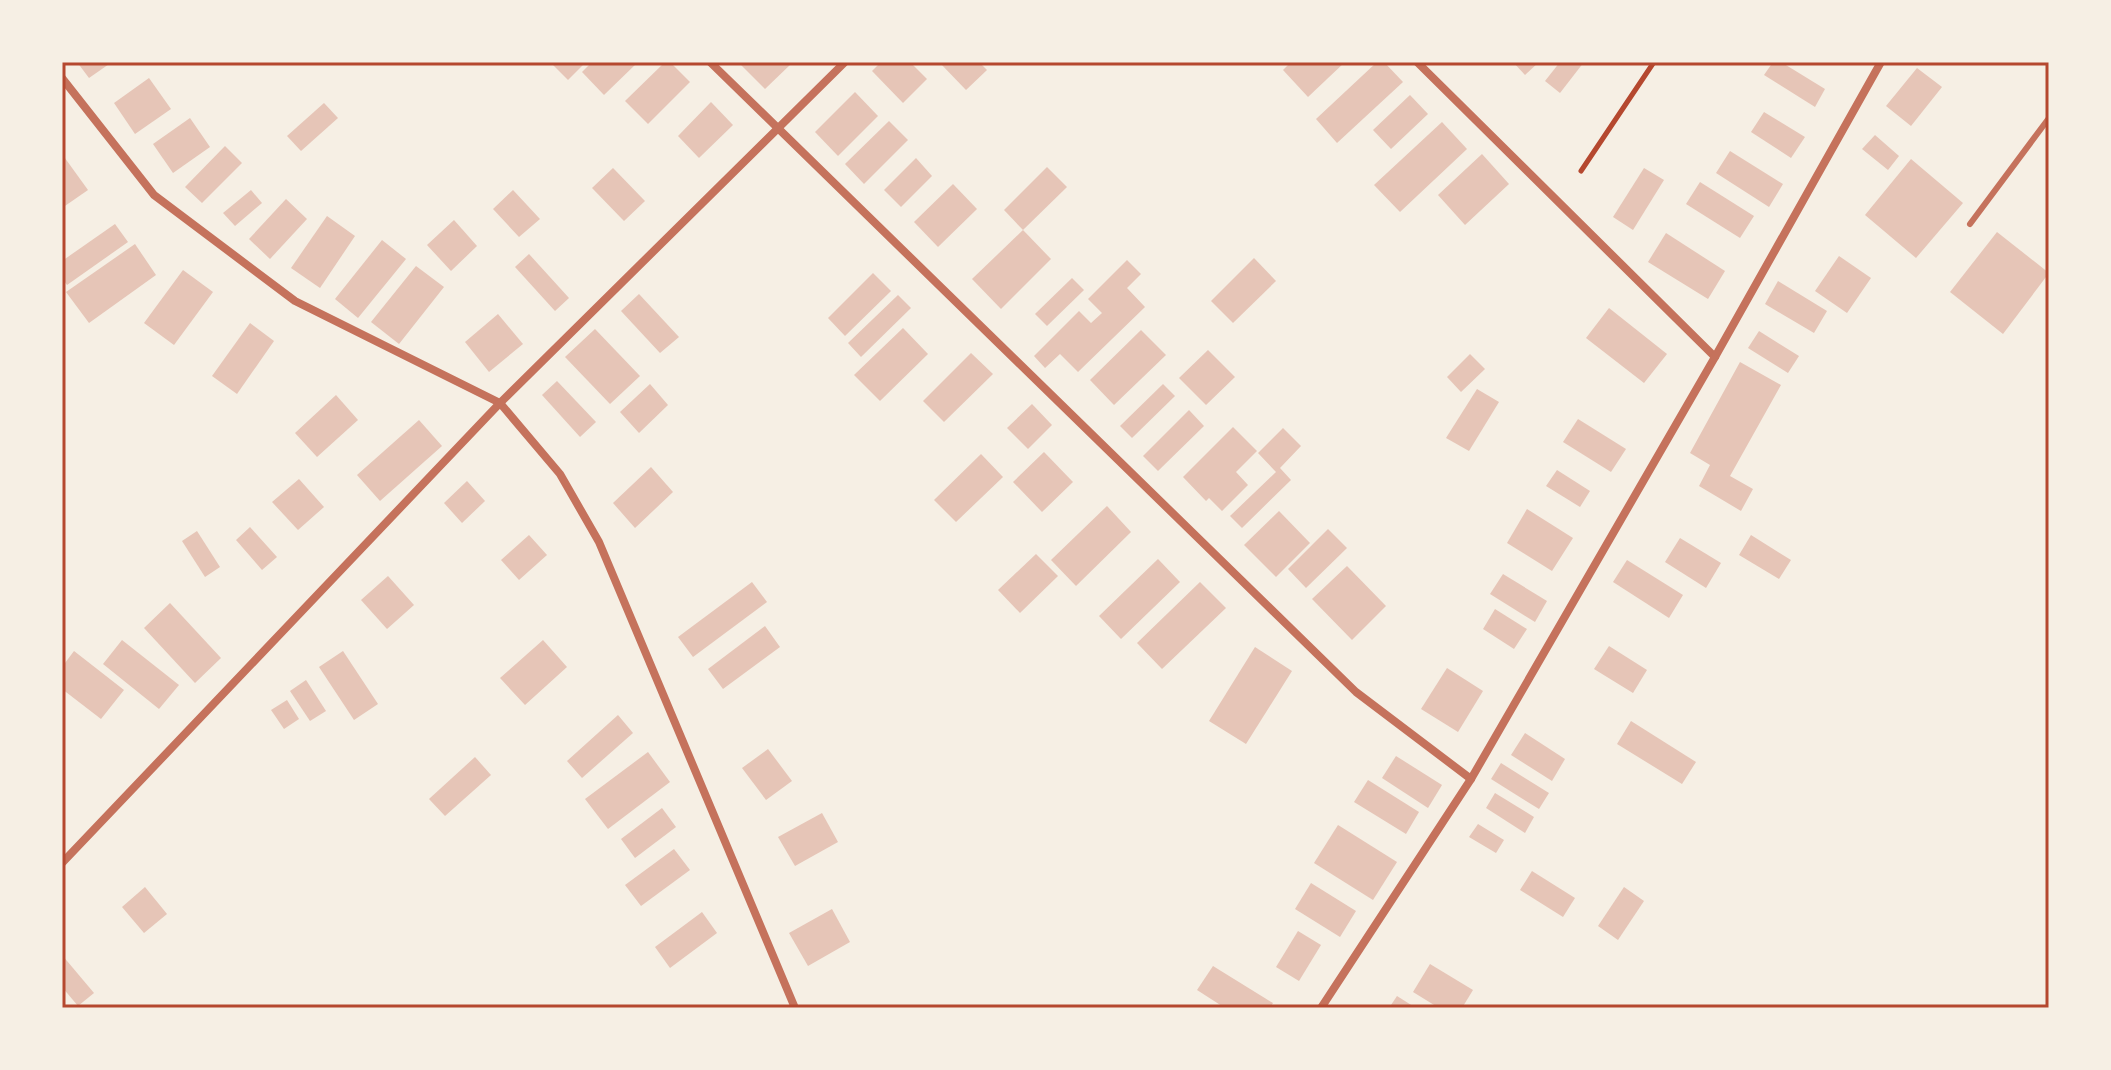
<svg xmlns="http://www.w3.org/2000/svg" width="2111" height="1070" font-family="'Work Sans',sans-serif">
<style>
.building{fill:#e6c5b7}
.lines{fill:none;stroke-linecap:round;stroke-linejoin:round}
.path{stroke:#b5482f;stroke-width:5}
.service{stroke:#c5725c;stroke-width:6}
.minor{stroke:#c5725c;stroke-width:8}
.neatline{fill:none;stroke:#b5482f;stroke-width:3}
</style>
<rect width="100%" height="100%" fill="#f6efe4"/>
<g class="building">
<polygon points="77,62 112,62 89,78"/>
<polygon points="550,62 586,62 568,80"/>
<polygon points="592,62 638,62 604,95 582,72"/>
<polygon points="665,62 670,62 690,82 648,124 625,101"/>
<polygon points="738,62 790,62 791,64 765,89"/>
<polygon points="881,62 910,62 927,79 903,103 872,71"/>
<polygon points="939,62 979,62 987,70 966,90"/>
<polygon points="1291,62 1345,62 1308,97 1283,70"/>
<polygon points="1377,62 1384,62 1403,82 1337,143 1316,119"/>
<polygon points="1513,62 1539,62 1525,75"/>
<polygon points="1560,62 1584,62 1560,93 1545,81"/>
<polygon points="1773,62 1781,62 1825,89 1815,107 1764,75"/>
<polygon points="1917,68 1942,87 1911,126 1886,106"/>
<polygon points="149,78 171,109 135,134 114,103"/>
<polygon points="855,92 878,116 838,156 815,132"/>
<polygon points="1410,95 1428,114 1391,149 1373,130"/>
<polygon points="711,102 733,125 699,158 678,136"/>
<polygon points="324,103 338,118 301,151 287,136"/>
<polygon points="1764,112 1805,137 1791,158 1751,132"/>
<polygon points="190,118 210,147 173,173 153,144"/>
<polygon points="889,121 908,140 864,184 845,164"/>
<polygon points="1442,122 1467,149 1400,212 1374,185"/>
<polygon points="1875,135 1899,156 1888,170 1862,149"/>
<polygon points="225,146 242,163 202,203 185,187"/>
<polygon points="1730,151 1783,184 1769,207 1716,173"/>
<polygon points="62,154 88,190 62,208"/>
<polygon points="1482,154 1509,184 1465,225 1438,195"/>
<polygon points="916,158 932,176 901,207 884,190"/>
<polygon points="1911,159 1963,203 1916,258 1865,215"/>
<polygon points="1047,167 1067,187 1023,230 1004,210"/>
<polygon points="613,168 645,201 624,221 592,188"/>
<polygon points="1644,168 1664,180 1633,230 1613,217"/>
<polygon points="1700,182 1754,216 1740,238 1686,204"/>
<polygon points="953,184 977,209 938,247 914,222"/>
<polygon points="251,190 262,203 235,226 223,213"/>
<polygon points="513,190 540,219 519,237 493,209"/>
<polygon points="286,199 307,219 270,259 249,239"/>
<polygon points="327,216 355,236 320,288 291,268"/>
<polygon points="454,220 477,246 451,271 427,245"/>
<polygon points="115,224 128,242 67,285 62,278 62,261"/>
<polygon points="1023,230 1051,259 1001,309 972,279"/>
<polygon points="1997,232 2049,273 2003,334 1950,292"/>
<polygon points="1666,233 1725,271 1708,299 1648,262"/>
<polygon points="382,240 406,259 358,318 335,299"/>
<polygon points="135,244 156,275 89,323 66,292"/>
<polygon points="529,254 569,298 555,311 515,267"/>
<polygon points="1839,256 1871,278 1847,313 1815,291"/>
<polygon points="1254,258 1276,281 1233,323 1211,301"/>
<polygon points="1127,260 1141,274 1127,288 1145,307 1078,372 1060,354 1045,368 1034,356 1079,311 1091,323 1102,313 1088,299"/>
<polygon points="416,266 444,287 399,344 371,322"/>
<polygon points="183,270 213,292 174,345 144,323"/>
<polygon points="873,273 891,291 845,336 828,318"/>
<polygon points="1072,278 1084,290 1047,326 1035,314"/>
<polygon points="1778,281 1827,311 1814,333 1765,304"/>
<polygon points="639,294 679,337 660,353 621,311"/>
<polygon points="898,295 911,308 861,357 848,343"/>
<polygon points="1609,308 1667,354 1644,383 1586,338"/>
<polygon points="498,314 523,344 489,372 465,342"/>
<polygon points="250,323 274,341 237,394 212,376"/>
<polygon points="903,328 928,354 880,401 854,375"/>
<polygon points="595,329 640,376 610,404 565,357"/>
<polygon points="1141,330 1166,355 1114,405 1090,380"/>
<polygon points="1759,331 1799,356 1788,373 1748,348"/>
<polygon points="1208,350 1235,377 1206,405 1179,378"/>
<polygon points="971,353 993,374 944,422 923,401"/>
<polygon points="1470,354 1485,369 1461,392 1447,377"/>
<polygon points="1740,362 1781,385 1730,476 1753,489 1741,511 1699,486 1710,465 1690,453"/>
<polygon points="557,381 596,422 580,437 542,395"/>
<polygon points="650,384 668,405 639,433 620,412"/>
<polygon points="1163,384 1175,396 1132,438 1120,426"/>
<polygon points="1477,389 1499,402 1469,451 1446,438"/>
<polygon points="336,395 358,420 317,457 295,433"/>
<polygon points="1032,404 1052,425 1028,449 1007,428"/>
<polygon points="1189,410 1204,426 1158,471 1143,456"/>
<polygon points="1578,419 1626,449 1611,472 1563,442"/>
<polygon points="419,420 442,446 380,501 357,475"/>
<polygon points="1233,427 1257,451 1236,472 1248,485 1222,511 1209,498 1206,501 1183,477"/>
<polygon points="1283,428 1301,446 1280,468 1291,480 1242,528 1230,516 1276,472 1258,453"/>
<polygon points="1044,452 1073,482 1042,512 1013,482"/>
<polygon points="981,454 1003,477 956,522 934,500"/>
<polygon points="651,467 673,492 635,528 613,503"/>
<polygon points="1557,470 1590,491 1580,507 1546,486"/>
<polygon points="299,479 324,507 298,530 272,502"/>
<polygon points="467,481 485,501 462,523 444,503"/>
<polygon points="1107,506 1131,532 1076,586 1051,560"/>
<polygon points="1527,509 1573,538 1552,571 1507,543"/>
<polygon points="1279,511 1310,543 1276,577 1244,545"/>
<polygon points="250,527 277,557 262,570 236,540"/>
<polygon points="1328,529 1347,548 1306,588 1288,569"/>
<polygon points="197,531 220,567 205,577 182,541"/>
<polygon points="529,535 547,555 519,580 501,560"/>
<polygon points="1751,535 1791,560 1779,579 1739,555"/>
<polygon points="1680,538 1721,563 1706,588 1665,562"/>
<polygon points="1036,554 1058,576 1020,613 998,590"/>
<polygon points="1158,559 1180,582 1121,639 1099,616"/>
<polygon points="1627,560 1683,595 1669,618 1613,582"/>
<polygon points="1347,566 1386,606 1352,640 1312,599"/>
<polygon points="1503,574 1547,601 1535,622 1490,594"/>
<polygon points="388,576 414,605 387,629 361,600"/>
<polygon points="752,582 767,602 693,657 678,637"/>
<polygon points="1200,582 1226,608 1162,669 1137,643"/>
<polygon points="170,603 221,658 195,683 144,628"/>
<polygon points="1495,609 1527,629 1514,649 1483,629"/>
<polygon points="765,626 780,647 723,689 708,669"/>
<polygon points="122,640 179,685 159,709 103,664"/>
<polygon points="543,640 567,667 525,705 500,678"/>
<polygon points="1609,646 1647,670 1633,693 1594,669"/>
<polygon points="1255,647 1292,671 1246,744 1209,721"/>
<polygon points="74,651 124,690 101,719 62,689 62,667"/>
<polygon points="343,651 378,704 354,720 319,667"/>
<polygon points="1447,668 1483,691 1458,732 1421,709"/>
<polygon points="306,680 326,711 310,721 290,691"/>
<polygon points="287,700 299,719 284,729 271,710"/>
<polygon points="618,715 633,733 582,778 567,761"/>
<polygon points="1631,721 1696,762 1682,784 1617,744"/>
<polygon points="1525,733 1565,759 1552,781 1511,755"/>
<polygon points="768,749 792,781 766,800 742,768"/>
<polygon points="648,752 670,782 608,829 585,799"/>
<polygon points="1396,756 1442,785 1428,808 1382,778"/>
<polygon points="475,757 491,775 445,816 429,799"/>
<polygon points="1501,763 1549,793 1539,809 1491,779"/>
<polygon points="1368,780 1419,812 1406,834 1354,802"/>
<polygon points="1495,793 1534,817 1525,833 1486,808"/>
<polygon points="662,808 676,827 635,858 621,839"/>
<polygon points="822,813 838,842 795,866 778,837"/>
<polygon points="1478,824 1504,840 1496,853 1469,837"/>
<polygon points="1338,825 1397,862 1373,900 1314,863"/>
<polygon points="674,849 690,870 641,906 625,885"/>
<polygon points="1532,871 1575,898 1563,917 1520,890"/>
<polygon points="1311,883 1356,911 1340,937 1295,909"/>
<polygon points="145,887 167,914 144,933 122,907"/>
<polygon points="1624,887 1644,901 1618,940 1598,926"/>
<polygon points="832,909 850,942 808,966 789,933"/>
<polygon points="702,912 717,933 670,968 655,947"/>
<polygon points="1298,931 1321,945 1299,981 1276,967"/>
<polygon points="62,955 94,993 78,1006 62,987"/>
<polygon points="1430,964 1473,990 1462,1008 1439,1008 1413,992"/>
<polygon points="1213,966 1273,1003 1270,1008 1225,1008 1197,990"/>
<polygon points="1397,996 1416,1008 1389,1008"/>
</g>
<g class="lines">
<polyline class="path" points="1581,171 1654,62"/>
<polyline class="service" points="1970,224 2049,118"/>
<g class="minor">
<polyline points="710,62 1356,692 1471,779"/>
<polyline points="1417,62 1715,357"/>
<polyline points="62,78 154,195 295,301 500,403 560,474 599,542 795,1008"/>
<polyline points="62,863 500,403 845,62"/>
<polyline points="1321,1008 1471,779 1715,357 1881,62"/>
</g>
</g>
<rect width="2111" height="1070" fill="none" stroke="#f6efe4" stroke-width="128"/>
<rect x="64" y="64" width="1983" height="942" class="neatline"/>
</svg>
